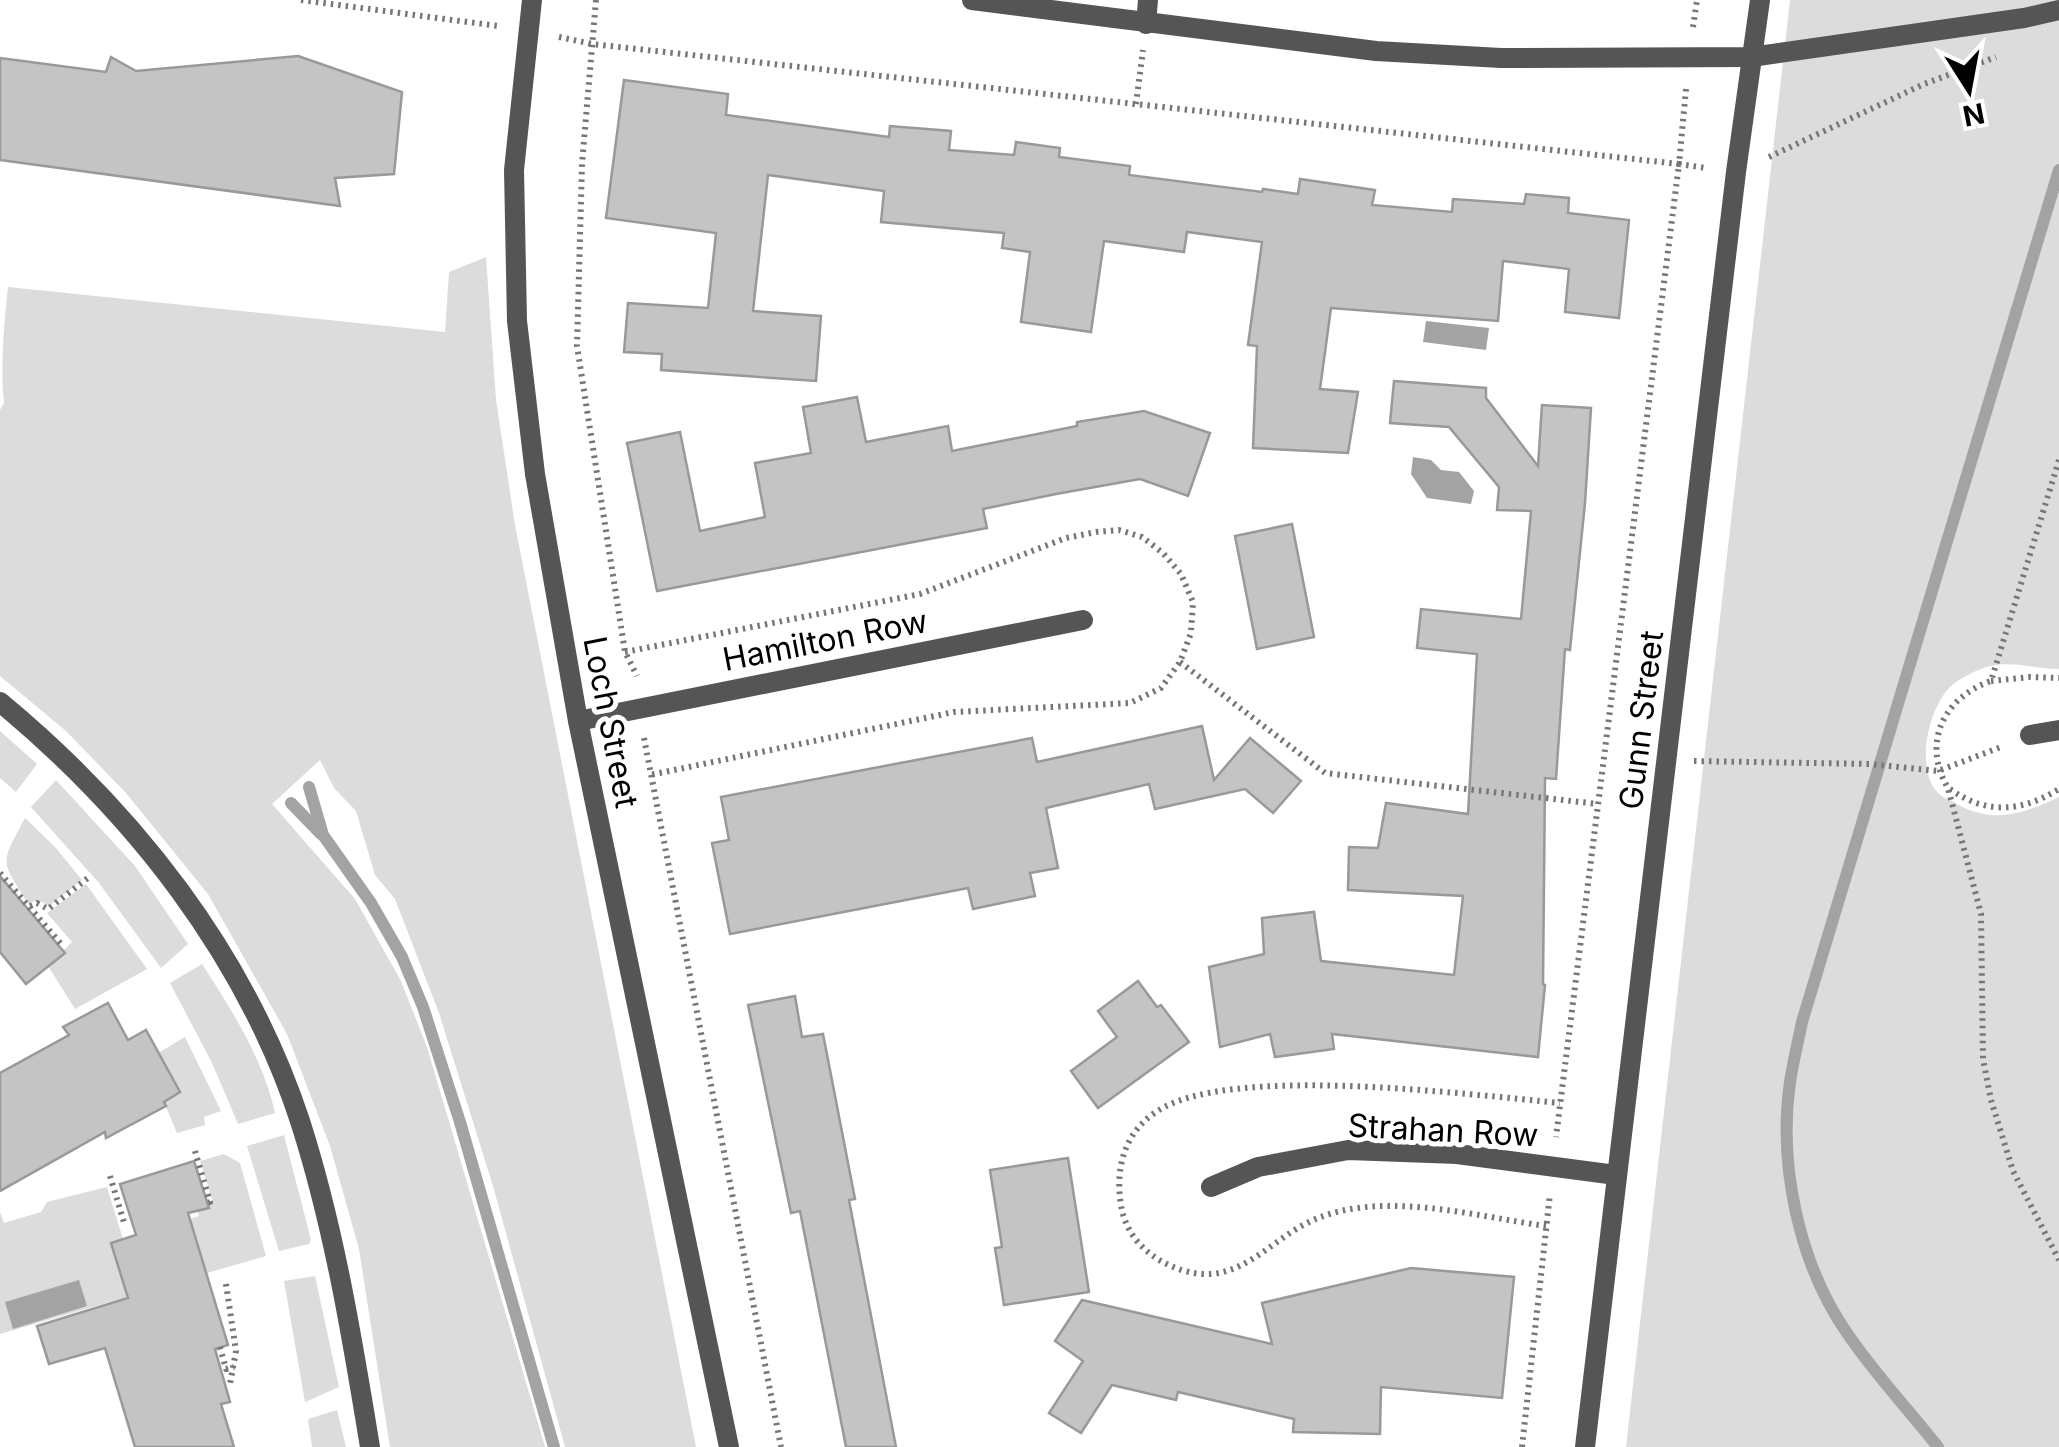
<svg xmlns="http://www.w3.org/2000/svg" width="2059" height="1447" font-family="Inter,sans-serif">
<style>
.green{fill:#dcdcdc}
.water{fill:#a3a3a3}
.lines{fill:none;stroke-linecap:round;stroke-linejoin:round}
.stream{stroke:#a3a3a3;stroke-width:12}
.building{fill:#c4c4c4;stroke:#999;stroke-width:2.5}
.path{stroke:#777;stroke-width:6;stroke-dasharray:2.5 5;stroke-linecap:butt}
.minor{stroke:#555;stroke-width:20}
.tertiary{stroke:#555;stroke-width:20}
.labels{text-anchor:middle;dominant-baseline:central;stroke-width:10;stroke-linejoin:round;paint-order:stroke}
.street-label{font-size:32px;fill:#000;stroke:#fff}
</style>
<rect width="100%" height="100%" fill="#fff"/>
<g class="green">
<path d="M1790 0H2059V669C2029 669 2007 657 1976 671 1969 674 1956 681 1950 687 1928 709 1915 769 1938 793 1942 797 1947 799 1952 801 1989 825 2022 815 2059 797V1447H1626Z"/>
<path d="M486 257 496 400 515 525 696 1447H565L493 1186 439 1013 395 899 375 875 356 811 334 788 320 760 272 804 355 899 401 981 427 1047 545 1447H390L359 1249 330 1146 287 1034 208 894 126 793 66 731 0 676V410L4 403C0 369 4 323 8 287L445 332 449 272Z"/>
<polygon points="0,731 37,764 16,792 0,778"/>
<polygon points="56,780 135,866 188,944 161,968 99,883 31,807"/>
<path d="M25 818 55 847 82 880 49 906 39 900 28 903C0 859 0 865 25 818Z"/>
<polygon points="86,884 147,969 75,1009 48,966 72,942 47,913"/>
<path d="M202 964C232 1010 263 1059 275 1113L238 1124 212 1063 170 983Z"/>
<polygon points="185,1037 221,1111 204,1117 205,1125 177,1133 164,1102 180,1092 158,1053"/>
<polygon points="284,1135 311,1240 309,1244 279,1251 247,1146"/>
<polygon points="224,1154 240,1163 266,1256 207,1273 189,1219 199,1216 197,1211 208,1208 208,1204 213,1202 200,1161"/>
<polygon points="107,1187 123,1239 111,1244 127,1297 0,1334 0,1212 4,1223 41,1212 47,1202"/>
<polygon points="315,1276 339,1387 305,1402 284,1281"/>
<polygon points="337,1410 346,1447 312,1447 308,1419"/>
</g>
<g class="water">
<polygon points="1426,321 1489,328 1486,350 1423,342"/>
<polygon points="1413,457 1431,460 1441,470 1459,472 1474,491 1471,504 1427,498 1411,474"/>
<polygon points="79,1280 87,1306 13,1329 5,1302"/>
</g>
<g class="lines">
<g class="stream">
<polyline points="309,787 323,835 371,903 402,957 423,1007 460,1122 554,1447"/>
<polyline points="291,803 321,834"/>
<path d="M1938 1447C1908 1409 1874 1373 1847 1333 1799 1264 1778 1165 1790 1082 1793 1062 1798 1042 1802 1022L2059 170"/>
</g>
</g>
<g class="building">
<polygon points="298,56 402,92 394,174 335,178 340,206 0,160 0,58 106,72 111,57 136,71"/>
<polygon points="624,80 728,94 726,115 889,137 890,126 951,131 949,150 1014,155 1016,142 1060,148 1059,157 1130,166 1129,175 1262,192 1263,189 1298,194 1300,179 1375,190 1372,205 1452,212 1453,199 1524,204 1526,194 1569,198 1568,213 1629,220 1619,318 1565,312 1569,269 1503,261 1498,321 1331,308 1320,389 1358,392 1348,453 1253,448 1257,346 1248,345 1262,242 1187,232 1184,252 1104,241 1091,332 1021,322 1030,252 1002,248 1004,233 881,222 884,191 768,175 753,311 821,316 816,381 661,370 662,354 624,352 628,303 708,308 716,233 606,218"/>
<polygon points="1394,381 1486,388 1486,398 1538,466 1542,405 1591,408 1585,503 1570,650 1565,649 1556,779 1545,778 1543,984 1545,985 1538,1057 1332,1034 1334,1049 1275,1057 1270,1034 1220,1047 1209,967 1264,954 1262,918 1314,912 1321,961 1454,975 1463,896 1348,890 1349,847 1378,848 1386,803 1468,814 1477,654 1417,648 1421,609 1521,619 1531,511 1497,510 1499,487 1449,427 1390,423"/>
<polygon points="857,397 866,442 948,426 952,451 1077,426 1077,422 1144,411 1210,433 1188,496 1140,479 1056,494 983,509 987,528 657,591 627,443 680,432 700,531 765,517 755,463 811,453 803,407"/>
<polygon points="1292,524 1314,637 1257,649 1235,536"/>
<polygon points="1202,726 1214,780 1250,738 1301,781 1273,813 1245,789 1155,809 1149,784 1046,808 1058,868 1030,873 1035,896 973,909 968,888 730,934 712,843 729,840 721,797 1032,738 1037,762"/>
<polygon points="0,876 65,953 26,984 0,952"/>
<polygon points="1138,981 1157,1007 1161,1005 1189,1042 1098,1108 1071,1071 1117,1037 1098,1011"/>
<polygon points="795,996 802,1037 823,1034 855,1199 849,1200 896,1447 846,1447 800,1211 791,1213 748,1005"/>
<polygon points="108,1003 128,1040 146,1030 180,1092 164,1102 166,1106 106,1138 105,1132 0,1191 0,1073 69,1035 63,1027"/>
<polygon points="1068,1158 1089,1292 1004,1305 995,1248 1002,1247 990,1170"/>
<polygon points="194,1161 209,1208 188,1213 228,1345 215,1349 230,1402 221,1404 234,1447 135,1447 105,1348 49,1364 37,1326 128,1298 111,1243 136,1235 120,1184"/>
<polygon points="1411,1268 1514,1277 1502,1398 1381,1387 1380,1434 1293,1432 1294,1419 1178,1392 1176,1400 1112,1385 1081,1433 1049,1413 1083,1361 1055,1341 1082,1300 1272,1344 1262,1303"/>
</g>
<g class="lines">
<g class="path">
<polyline points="301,0 498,26"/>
<polyline points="596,0 582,164 577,346 625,652 637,676"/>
<polyline points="1693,27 1697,0"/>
<polyline points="559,37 592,44 1679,164 1556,1137"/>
<polyline points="1686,89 1679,164 1706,168"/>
<polyline points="1136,104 1143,50"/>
<polyline points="1769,157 1924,84 1996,57"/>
<path d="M2059 460 1991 681C1944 697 1921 743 1948 788L1981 914 1983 1059 1991 1100 2013 1171 2059 1260"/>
<polyline points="625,652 920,594 1066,538 1096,532 1119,530 1142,537 1163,553 1181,574 1193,602 1191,633 1180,662 1161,688 1130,703 954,712 650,775"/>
<polyline points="1180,662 1325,773 1598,804"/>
<polyline points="1991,681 2030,677 2059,678"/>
<polyline points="644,738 781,1447"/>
<polyline points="1694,761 1870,764 1938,771 2001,747"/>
<path d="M1950 789C1986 815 2022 812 2059 789"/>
<polyline points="0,873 62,945"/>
<polyline points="30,906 37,903 48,909 88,878"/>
<polyline points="195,1151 210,1202 207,1203"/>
<polyline points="110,1176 125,1226"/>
<path d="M1546 1226C1473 1216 1376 1188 1307 1223 1267 1243 1237 1286 1185 1271 1153 1262 1126 1239 1121 1205 1115 1169 1124 1133 1156 1112 1227 1063 1471 1095 1560 1103"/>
<polyline points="226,1284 236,1351 230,1384"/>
<polyline points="220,1347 226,1369 234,1367"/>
<polyline points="1522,1447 1550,1194"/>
</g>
<g class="minor">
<polyline points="532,0 514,170 517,321 535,474 578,721 729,1447"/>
<polyline points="1146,24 1148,0"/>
<path d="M0 702C134 813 245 954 300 1121 334 1227 352 1337 370 1447"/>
<polyline points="578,721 1083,620"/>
<polyline points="2030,735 2059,730"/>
<polyline points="1211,1187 1258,1167 1348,1150 1457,1154 1616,1175"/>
<polyline points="1585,1447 1736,172 1760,0"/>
</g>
<polyline class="tertiary" points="972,0 1376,51 1501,58 1751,57 2024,18 2059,10"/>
</g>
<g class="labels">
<g class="street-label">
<text transform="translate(825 640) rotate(-11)">Hamilton Row</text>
<text transform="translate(1641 720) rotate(-83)">Gunn Street</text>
<text transform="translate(611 722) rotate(79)">Loch Street</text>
<text transform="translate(1443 1130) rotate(3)">Strahan Row</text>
</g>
</g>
<g transform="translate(1969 90) rotate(169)" stroke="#ffffff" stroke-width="8" paint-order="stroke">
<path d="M0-8L18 38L0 25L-18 38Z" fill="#000000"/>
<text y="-15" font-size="28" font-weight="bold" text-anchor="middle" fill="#000000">N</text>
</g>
</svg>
